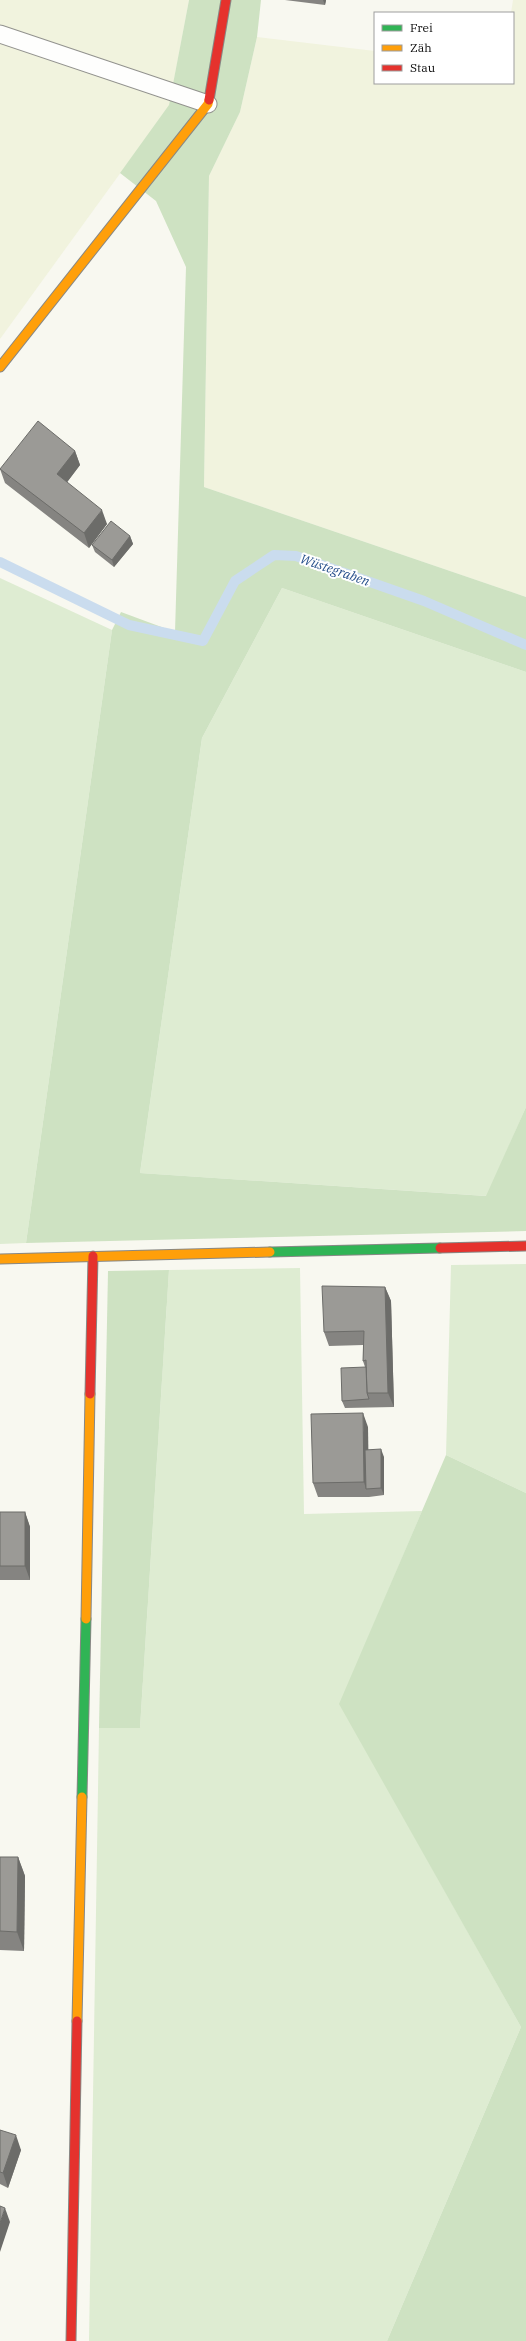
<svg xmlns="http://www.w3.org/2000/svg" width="526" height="2341" font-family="'IBM Plex Serif',serif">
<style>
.farmland{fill:#f1f3de}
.green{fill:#deecd2}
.forest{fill:#cee2c2}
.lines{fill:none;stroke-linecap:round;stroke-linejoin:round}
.stream{stroke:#cadcee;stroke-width:10}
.lane-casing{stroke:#92928e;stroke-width:19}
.fast-casing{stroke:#888885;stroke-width:11}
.slow-casing{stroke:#888885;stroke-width:11}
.jam-casing{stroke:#888885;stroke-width:11}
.lane{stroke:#fefefd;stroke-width:17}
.fast{stroke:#30b455;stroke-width:9}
.slow{stroke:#ff9f0a;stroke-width:9}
.jam{stroke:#e5322d;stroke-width:9}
.wall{fill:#858481}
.shaded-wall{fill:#6c6c69}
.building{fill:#9b9a96;stroke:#6c6c69}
.labels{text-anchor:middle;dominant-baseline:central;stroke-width:4;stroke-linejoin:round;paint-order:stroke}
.water-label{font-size:13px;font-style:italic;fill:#264f8b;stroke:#fff}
</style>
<rect width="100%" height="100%" fill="#f8f8f0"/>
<g class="farmland">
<polygon points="0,0 189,0 169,106 0,339"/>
<polygon points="513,0 526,0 526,597 204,487 209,176 240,112 257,37 375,51 375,83 513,83 513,13 511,13"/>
</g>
<g class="green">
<polygon points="0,578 112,630 26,1243 0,1244"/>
<polygon points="282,588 526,672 526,1107 487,1196 140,1173 202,738"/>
<polygon points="526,1264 526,1493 446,1455 451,1265"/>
<polygon points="300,1268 304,1514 422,1511 340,1704 521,2027 387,2341 89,2341 99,1728 140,1728 169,1270"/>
</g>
<g class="forest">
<polygon points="189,0 261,0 257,37 240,112 209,176 204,487 526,597 526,672 282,588 202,738 140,1173 486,1196 526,1107 526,1231 26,1243 112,630 121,612 175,632 186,267 156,201 120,173 169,105"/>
<polygon points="169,1270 140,1728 99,1728 108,1271"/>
<polygon points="446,1455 526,1493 526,2341 387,2341 521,2027 339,1704"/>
</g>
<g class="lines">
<polyline class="stream" points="0,562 129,625 203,641 235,581 274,555 296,556 424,601 526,645"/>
<defs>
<polyline id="lane" points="0,34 208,104"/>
<g id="fast">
<polyline points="270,1252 440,1248"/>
<polyline points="82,1797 86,1619"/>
</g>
<g id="slow">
<polyline points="0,367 208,104 209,100"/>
<polyline points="0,1259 270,1252"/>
<polyline points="86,1619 90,1394"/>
<polyline points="77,2021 82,1797"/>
</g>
<g id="jam">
<polyline points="209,100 226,0"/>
<polyline points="440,1248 526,1246"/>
<polyline points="90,1394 93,1256"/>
<polyline points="71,2341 77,2021"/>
</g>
</defs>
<use href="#lane" class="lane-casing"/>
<use href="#fast" class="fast-casing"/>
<use href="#slow" class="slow-casing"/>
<use href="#jam" class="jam-casing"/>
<use href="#lane" class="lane"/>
<use href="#fast" class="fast"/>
<use href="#slow" class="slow"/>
<use href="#jam" class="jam"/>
</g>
<g class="wall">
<polygon points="285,0 326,0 325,5"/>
<polygon points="75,451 80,465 67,482 107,524 89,548 5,483 0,469"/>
<polygon points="130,536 133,544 114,567 95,552 92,545"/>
<polygon points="385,1287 391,1301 394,1407 345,1408 342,1401 365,1367 363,1361 363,1345 329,1346 324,1332"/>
<polygon points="368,1427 368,1450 384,1457 384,1495 369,1497 318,1497 313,1483"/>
<polygon points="0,1512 25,1512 30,1527 30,1580 0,1580"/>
<polygon points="0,1857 18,1857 25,1876 24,1951 0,1950"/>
<polygon points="0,2130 21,2150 8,2188 0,2184"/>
</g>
<g class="shaded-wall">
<polygon points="323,0 326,0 325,5"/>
<polygon points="75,451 80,465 62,489 57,474"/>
<polygon points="102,510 107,524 89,548 84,533"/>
<polygon points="130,536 133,544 114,567 112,560"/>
<polygon points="385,1287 391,1301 394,1407 388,1393"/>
<polygon points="363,1413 368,1427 369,1489 366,1489 364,1482"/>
<polygon points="381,1449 384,1457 384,1495 381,1488"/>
<polygon points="25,1512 30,1527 30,1580 25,1566"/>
<polygon points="18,1857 25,1876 24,1951 17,1932"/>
<polygon points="16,2135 21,2150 8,2188 3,2173"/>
<polygon points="5,2208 10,2222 0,2252 0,2223"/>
</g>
<g class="building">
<polygon points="38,421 75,451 57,474 102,510 84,533 0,469"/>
<polygon points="111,521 130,536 112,560 92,545"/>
<polygon points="322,1286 385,1287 388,1393 367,1393 366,1360 363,1361 364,1331 324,1332"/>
<polygon points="366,1367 367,1393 369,1399 342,1401 341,1368"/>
<polygon points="363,1413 364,1482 313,1483 311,1414"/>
<polygon points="381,1449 381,1488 366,1489 365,1450"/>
<rect x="0" y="1512" width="25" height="54"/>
<polygon points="0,1857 18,1857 17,1932 0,1931"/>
<polygon points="0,2130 16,2135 3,2173 0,2172"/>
<polygon points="0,2206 5,2208 0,2223"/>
</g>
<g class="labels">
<g class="water-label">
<text transform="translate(335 570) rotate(19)">Wüstegraben</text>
</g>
</g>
<rect x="374" y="12" width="140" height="72" fill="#ffffff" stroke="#9d9d9d"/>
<rect x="382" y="25" width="20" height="6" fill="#30b455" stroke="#9d9d9d"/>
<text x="410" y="32" font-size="12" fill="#0b0b0b">Frei</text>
<rect x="382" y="45" width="20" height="6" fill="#ff9f0a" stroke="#9d9d9d"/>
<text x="410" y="52" font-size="12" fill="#0b0b0b">Zäh</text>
<rect x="382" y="65" width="20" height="6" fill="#e5322d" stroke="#9d9d9d"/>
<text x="410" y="72" font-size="12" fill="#0b0b0b">Stau</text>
</svg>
